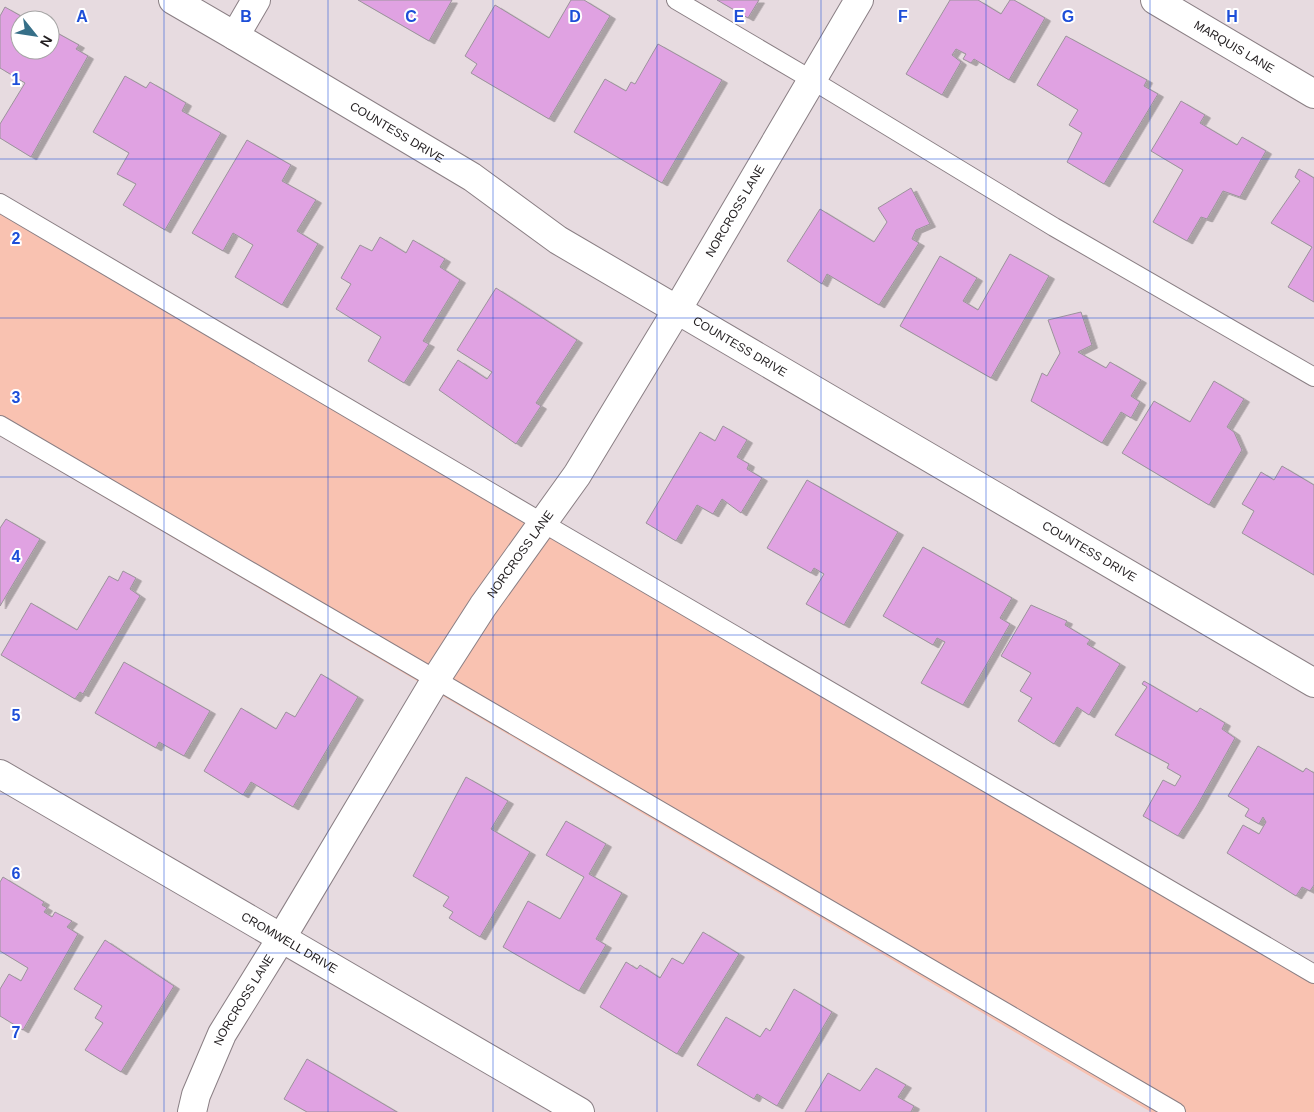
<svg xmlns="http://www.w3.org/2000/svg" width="1314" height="1112" viewBox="0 0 1314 1112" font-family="Arial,sans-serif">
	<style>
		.green { fill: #f9c2b1 }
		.building { fill: #e0a2e2; stroke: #9b939b; filter: url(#shadow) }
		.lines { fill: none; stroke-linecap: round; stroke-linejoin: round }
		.service-casing { stroke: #8a7f84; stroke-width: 20 }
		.minor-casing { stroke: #8a7f84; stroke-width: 30 }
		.tertiary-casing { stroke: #8a7f84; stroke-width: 30 }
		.service { stroke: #fff; stroke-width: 18 }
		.minor { stroke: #fff; stroke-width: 28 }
		.tertiary { stroke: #fff; stroke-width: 28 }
		.grid { fill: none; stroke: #1d4ed8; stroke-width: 1; stroke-opacity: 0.55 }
		.labels { text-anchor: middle; stroke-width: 4; stroke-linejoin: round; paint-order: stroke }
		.street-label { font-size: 12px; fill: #211d1f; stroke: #fff }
		.grid-label { font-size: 16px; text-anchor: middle; font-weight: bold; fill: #1d4ed8; stroke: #fff; stroke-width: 4; stroke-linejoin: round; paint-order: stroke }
	</style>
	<defs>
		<filter id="shadow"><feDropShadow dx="5.5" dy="3" stdDeviation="0" flood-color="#0004"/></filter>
	</defs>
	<rect width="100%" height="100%" fill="#e7dbe0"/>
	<path class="green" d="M 0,205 L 1314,976 L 1314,1112 L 1151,1112 L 0,436 Z"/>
	<g class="building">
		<path d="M 358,0 L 452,0 L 429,41 Z"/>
		<path d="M 571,0 L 584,0 L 610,16 L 549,119 L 471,73 L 477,64 L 465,56 L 495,5 L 549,38 Z"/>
		<path d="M 717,0 L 759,0 L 748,18 Z"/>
		<path d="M 950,0 L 978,0 L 1001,14 L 1010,0 L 1014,0 L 1045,18 L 1009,80 L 974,59 L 971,63 L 963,59 L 966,54 L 956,49 L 952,55 L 961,62 L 942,95 L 906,74 Z"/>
		<path d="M 5,7 L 28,20 L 20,20 L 20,50 L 50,50 L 50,29 L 79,45 L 76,49 L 88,56 L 31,157 L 0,138 L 0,124 L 25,83 L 0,68 L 0,16 Z"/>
		<path d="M 1066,36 L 1147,80 L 1144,86 L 1158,94 L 1104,184 L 1067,162 L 1082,133 L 1069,125 L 1078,110 L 1037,85 Z"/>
		<path d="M 658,44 L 722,80 L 662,183 L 574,132 L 605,79 L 626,91 L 631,82 L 635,84 Z"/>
		<path d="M 125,76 L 146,88 L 150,82 L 186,103 L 182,111 L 221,133 L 165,230 L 123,205 L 136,184 L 117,174 L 129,153 L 93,132 Z"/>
		<path d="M 1181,101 L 1205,115 L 1200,123 L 1237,145 L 1242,137 L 1266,151 L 1240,197 L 1223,191 L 1207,219 L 1201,217 L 1187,241 L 1153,222 L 1183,170 L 1151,151 Z"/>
		<path d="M 247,140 L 291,165 L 282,181 L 316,200 L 297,231 L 318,244 L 282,305 L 235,277 L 253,245 L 233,233 L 223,251 L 192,233 Z"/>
		<path d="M 1299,169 L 1314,178 L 1314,302 L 1288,287 L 1312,247 L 1271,223 L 1300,181 L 1295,177 Z"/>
		<path d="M 911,188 L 930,224 L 916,230 L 912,239 L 919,243 L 879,305 L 827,274 L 822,284 L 787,261 L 820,209 L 874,242 L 887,222 L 878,208 Z"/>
		<path d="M 380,237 L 406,253 L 413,240 L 445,259 L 440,267 L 460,280 L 423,341 L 429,344 L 404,383 L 368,361 L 381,337 L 336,309 L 351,284 L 341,278 L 360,245 L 372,251 Z"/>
		<path d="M 1010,254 L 1049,276 L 991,378 L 900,326 L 940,256 L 977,278 L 963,301 L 978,310 Z"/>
		<path d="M 496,288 L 577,340 L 536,403 L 541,406 L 516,444 L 439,390 L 458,360 L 487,379 L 492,372 L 457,350 Z"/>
		<path d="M 1081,312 L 1092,345 L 1078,352 L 1106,368 L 1110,362 L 1141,380 L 1131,396 L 1140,402 L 1131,418 L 1121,412 L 1102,443 L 1031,401 L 1042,373 L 1047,376 L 1060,353 L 1048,320 Z"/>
		<path d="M 1214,381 L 1244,399 L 1227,427 L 1234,432 L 1242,450 L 1209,505 L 1122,453 L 1154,401 L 1190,422 Z"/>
		<path d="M 723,426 L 747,440 L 737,457 L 749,464 L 747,469 L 762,478 L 741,513 L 722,499 L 713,514 L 697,505 L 676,541 L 646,523 L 700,432 L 715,441 Z"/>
		<path d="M 1282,466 L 1314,485 L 1314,575 L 1242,533 L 1254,511 L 1242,504 L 1261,472 L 1274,480 Z"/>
		<path d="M 807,480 L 898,532 L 844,625 L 806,604 L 824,574 L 814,568 L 811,573 L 767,548 Z"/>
		<path d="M 6,519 L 40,539 L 0,606 L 0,528 Z"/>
		<path d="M 923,547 L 1012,598 L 1000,618 L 1010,624 L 963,705 L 921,683 L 945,642 L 937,638 L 933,645 L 883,616 Z"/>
		<path d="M 123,571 L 136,578 L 130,589 L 140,596 L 83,694 L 80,692 L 75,699 L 1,655 L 31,603 L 77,630 L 109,576 L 118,581 Z"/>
		<path d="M 1031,605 L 1067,621 L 1065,625 L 1090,640 L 1087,644 L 1120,664 L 1089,715 L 1077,707 L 1054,744 L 1018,721 L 1032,698 L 1020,691 L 1031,673 L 1001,656 Z"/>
		<path d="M 124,662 L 210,711 L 184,756 L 159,742 L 156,748 L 95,713 Z"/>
		<path d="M 321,674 L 358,697 L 293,807 L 251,782 L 243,795 L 204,771 L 241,708 L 276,729 L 286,712 L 295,717 Z"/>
		<path d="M 1144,681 L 1197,712 L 1200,708 L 1225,723 L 1222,729 L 1235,738 L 1197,806 L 1178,836 L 1143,816 L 1163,780 L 1175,786 L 1181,776 L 1167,768 L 1169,764 L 1115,735 L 1147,687 L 1142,684 Z"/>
		<path d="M 1258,746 L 1303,772 L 1306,768 L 1314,773 L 1314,885 L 1310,891 L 1302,887 L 1296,896 L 1227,853 L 1243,825 L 1259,834 L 1266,822 L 1263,817 L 1259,824 L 1245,816 L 1249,809 L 1228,796 Z"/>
		<path d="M 466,777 L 508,801 L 491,829 L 530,852 L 480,937 L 449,918 L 453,912 L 443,906 L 449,897 L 413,876 Z"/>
		<path d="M 566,821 L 606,844 L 589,874 L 622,893 L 596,939 L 606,945 L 579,991 L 503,947 L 528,901 L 560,919 L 584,877 L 546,855 Z"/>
		<path d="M 3,877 L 44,902 L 42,905 L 47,908 L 44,912 L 52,917 L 55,912 L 72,921 L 67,927 L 78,934 L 23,1030 L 0,1016 L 0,989 L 9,974 L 21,981 L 28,968 L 0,951 L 0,882 Z"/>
		<path d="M 703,932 L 739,954 L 677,1054 L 600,1007 L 626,962 L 637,969 L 640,965 L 660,978 L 672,958 L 683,964 Z"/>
		<path d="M 105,940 L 174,986 L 121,1072 L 85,1050 L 103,1023 L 95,1018 L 102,1006 L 74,989 Z"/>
		<path d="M 794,989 L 832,1012 L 777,1106 L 757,1094 L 754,1099 L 697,1065 L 726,1017 L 760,1037 L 766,1028 L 770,1031 Z"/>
		<path d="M 307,1059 L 397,1112 L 307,1112 L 284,1099 Z"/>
		<path d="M 876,1068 L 906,1085 L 898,1097 L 914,1106 L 911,1112 L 805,1112 L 828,1073 L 860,1091 Z"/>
	</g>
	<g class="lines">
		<defs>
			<g id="service">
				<path d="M 676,0 L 812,80 L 1054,227 L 1314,377"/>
				<path d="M 0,203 L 543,523 L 1314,974"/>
				<path d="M 0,425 L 1176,1112"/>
			</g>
			<g id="minor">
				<path id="s1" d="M 173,0 L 235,36 L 472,177 L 558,240 L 1314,683"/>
				<path id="s2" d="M 1155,0 L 1314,94"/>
				<path d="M 235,36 L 256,0"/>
				<path id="s3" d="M 192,1112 L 196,1095 L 222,1034 L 282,937 L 436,679 L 483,606 L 577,475 L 677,310 L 859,0"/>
			</g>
			<g id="tertiary">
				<path id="s4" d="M 0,774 L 580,1112"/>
			</g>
		</defs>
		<use href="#service" class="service-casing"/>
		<use href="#minor" class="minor-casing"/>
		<use href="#tertiary" class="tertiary-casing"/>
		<use href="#service" class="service"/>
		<use href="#minor" class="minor"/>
		<use href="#tertiary" class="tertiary"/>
	</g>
	<path class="grid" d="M 164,0 L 164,1112M 328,0 L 328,1112M 493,0 L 493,1112M 657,0 L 657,1112M 821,0 L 821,1112M 986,0 L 986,1112M 1150,0 L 1150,1112M 0,159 L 1314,159M 0,318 L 1314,318M 0,477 L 1314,477M 0,635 L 1314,635M 0,794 L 1314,794M 0,953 L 1314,953"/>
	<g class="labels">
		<g class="street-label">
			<text dy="4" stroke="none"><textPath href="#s2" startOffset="92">MARQUIS LANE</textPath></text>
			<text dy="4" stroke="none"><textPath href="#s1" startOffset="260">COUNTESS DRIVE</textPath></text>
			<text dy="4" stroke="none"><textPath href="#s3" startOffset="1054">NORCROSS LANE</textPath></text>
			<text dy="4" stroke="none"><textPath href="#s1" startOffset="665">COUNTESS DRIVE</textPath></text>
			<text dy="4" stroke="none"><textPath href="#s1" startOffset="1070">COUNTESS DRIVE</textPath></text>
			<text dy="4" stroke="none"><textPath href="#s3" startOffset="649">NORCROSS LANE</textPath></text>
			<text dy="4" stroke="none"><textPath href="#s4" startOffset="335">CROMWELL DRIVE</textPath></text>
			<text dy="4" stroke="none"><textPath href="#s3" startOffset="124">NORCROSS LANE</textPath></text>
		</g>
	</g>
	<g class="grid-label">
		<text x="82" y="22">A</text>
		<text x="246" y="22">B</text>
		<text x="411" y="22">C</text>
		<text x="575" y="22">D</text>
		<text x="739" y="22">E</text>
		<text x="903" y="22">F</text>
		<text x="1068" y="22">G</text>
		<text x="1232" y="22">H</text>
		<text x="16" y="85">1</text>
		<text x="16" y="244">2</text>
		<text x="16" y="403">3</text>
		<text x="16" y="562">4</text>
		<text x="16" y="721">5</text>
		<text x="16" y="879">6</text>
		<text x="16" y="1038">7</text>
	</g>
	<g transform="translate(35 35) rotate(120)"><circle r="24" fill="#ffffff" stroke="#a6a5a5"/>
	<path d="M0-4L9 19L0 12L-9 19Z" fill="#366f88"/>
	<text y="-8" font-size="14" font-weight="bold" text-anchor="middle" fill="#211d1f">N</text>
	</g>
</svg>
